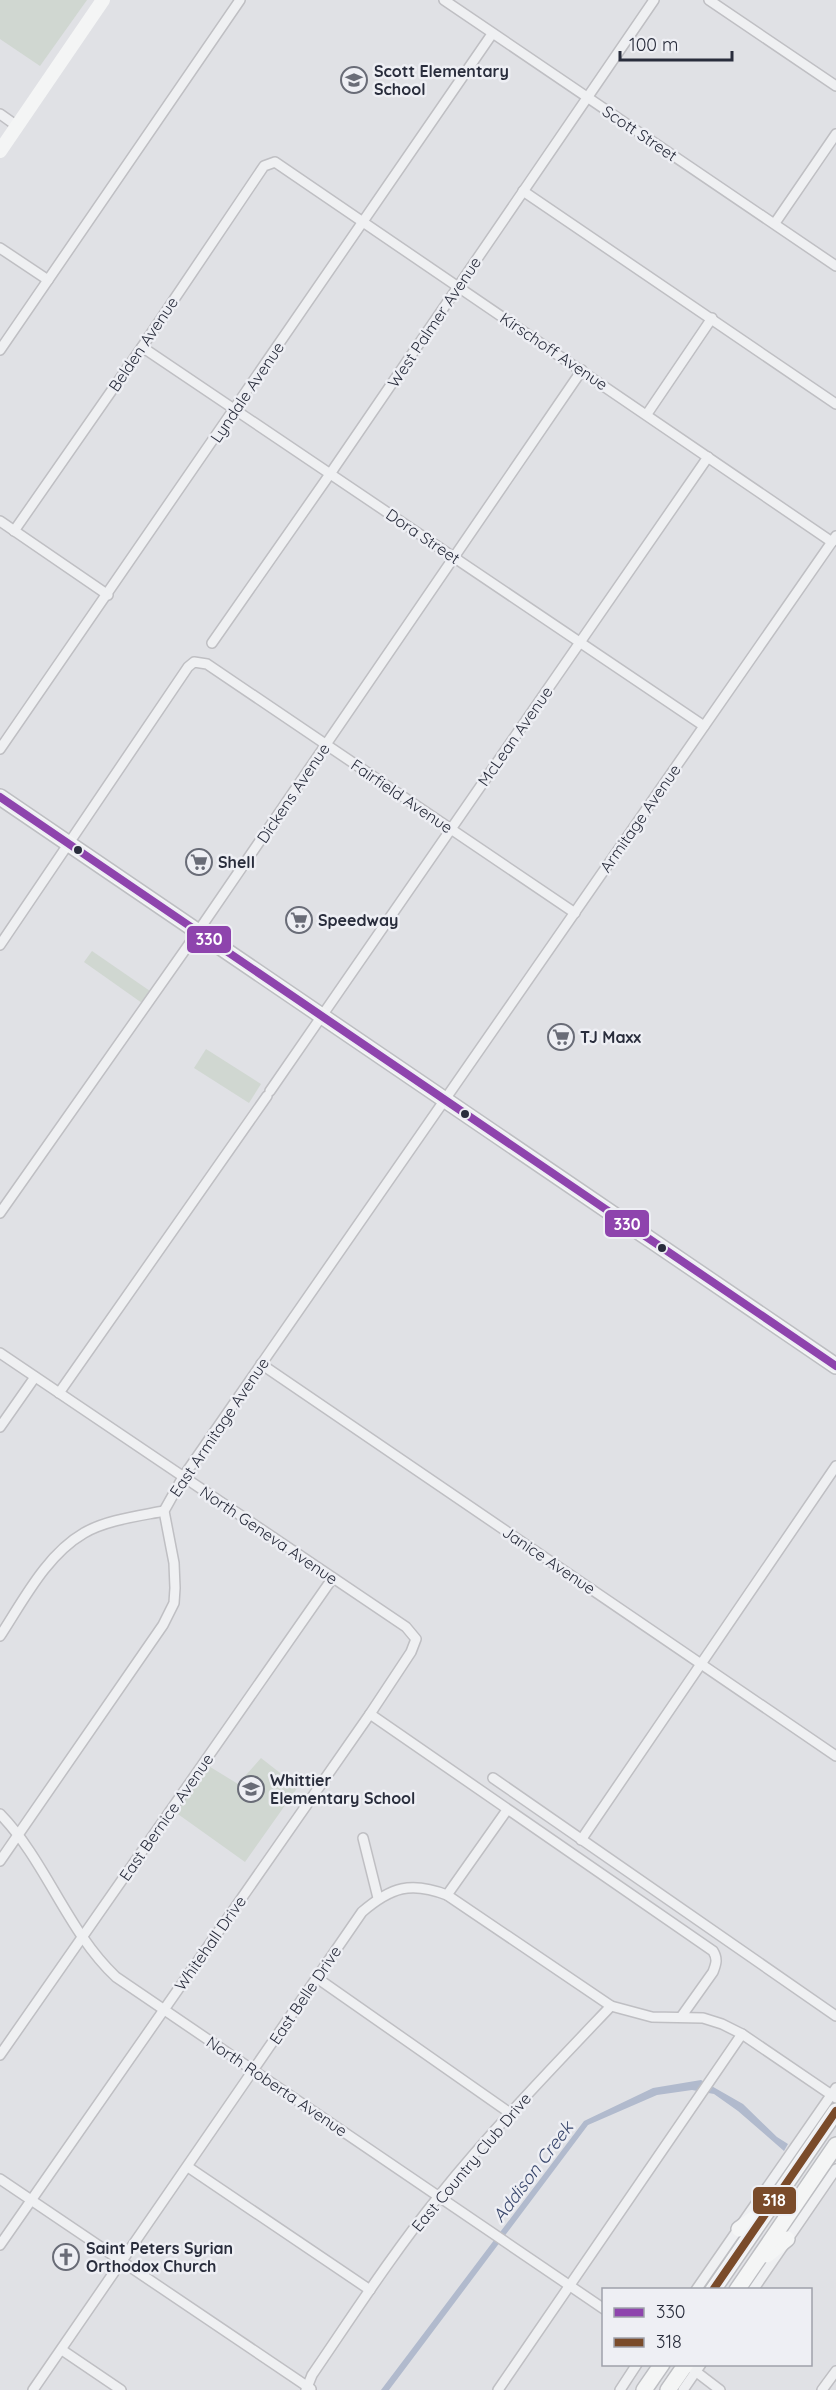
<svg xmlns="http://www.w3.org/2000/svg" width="836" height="2390" viewBox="0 0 836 2390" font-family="Quicksand,sans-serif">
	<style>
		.green { fill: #d0d7d1 }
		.water { fill: #b1bacd }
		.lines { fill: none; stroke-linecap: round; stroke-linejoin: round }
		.street-casing { stroke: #bfbfc3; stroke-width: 12 }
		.primary-casing { stroke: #bdbec2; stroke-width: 18 }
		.street { stroke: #eff0f2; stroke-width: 9 }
		.secondary { stroke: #f4f5f5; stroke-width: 14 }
		.primary { stroke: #f4f5f5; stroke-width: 15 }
		.bus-1-casing { stroke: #eeeff4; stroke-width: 12 }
		.bus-2-casing { stroke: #eeeff4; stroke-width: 12 }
		.bus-1 { stroke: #8e44ad; stroke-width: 8 }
		.bus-2 { stroke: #7a4b2a; stroke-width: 8 }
		.bus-dot { fill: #292d3c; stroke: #eeeff4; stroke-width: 2 }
		.labels { text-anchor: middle; stroke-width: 5; stroke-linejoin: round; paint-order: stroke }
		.poi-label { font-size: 16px; font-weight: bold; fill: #292d3c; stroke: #eeeff4; text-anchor: start }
		.street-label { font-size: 16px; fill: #292d3c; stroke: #eeeff4 }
		.water-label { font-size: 18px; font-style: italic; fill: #38466b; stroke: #eeeff4 }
		.line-badge { stroke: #eeeff4; stroke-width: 2 }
		.badge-label { font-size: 16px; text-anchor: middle; font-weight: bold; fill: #fff }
	</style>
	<rect width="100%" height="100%" fill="#e0e1e5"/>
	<g class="green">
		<path d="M 0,0 L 87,0 L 40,66 L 0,39 Z"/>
		<path d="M 92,951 L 150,991 L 142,1003 L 84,962 Z"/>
		<path d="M 206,1049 L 261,1084 L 249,1103 L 194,1068 Z"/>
		<path d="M 261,1758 L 298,1787 L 245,1862 L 175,1812 L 207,1765 L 238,1784 Z"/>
	</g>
	<path class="water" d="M 701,2080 L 743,2104 L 777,2137 L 788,2144 L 784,2151 L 738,2111 L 714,2094 L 692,2090 L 657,2095 L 588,2125 L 389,2390 L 381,2390 L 584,2121 L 653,2088 Z"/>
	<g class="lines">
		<defs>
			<g id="street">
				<path d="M 444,0 L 836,266"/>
				<path d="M 709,0 L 836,86"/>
				<path d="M 0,114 L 17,126"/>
				<path d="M 523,191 L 836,404"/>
				<path d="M 775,223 L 836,134"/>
				<path d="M 0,248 L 48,280"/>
				<path d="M 142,347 L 704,726"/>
				<path d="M 0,350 L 240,0"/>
				<path d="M 647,414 L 712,318"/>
				<path d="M 0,521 L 108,595"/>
				<path d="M 14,531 L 142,347 L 264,166 L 275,162 L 832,542"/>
				<path d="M 212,643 L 330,474 L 654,0"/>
				<path d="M 0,749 L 492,34"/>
				<path d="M 0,945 L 188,667 L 194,662 L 207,664 L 575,913"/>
				<path d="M 270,1091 L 708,457"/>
				<path d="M 0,1213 L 199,930 L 582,370"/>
				<path d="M 0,1353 L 406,1627 L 416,1639 L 411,1652 L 370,1714 L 0,2245"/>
				<path d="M 261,1364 L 836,1756"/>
				<path d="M 59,1393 L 267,1096"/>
				<path d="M 0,1427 L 35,1377"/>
				<path d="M 0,1636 C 23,1601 46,1555 84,1533 C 106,1520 139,1516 164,1511"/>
				<path d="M 370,1714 L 713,1951 C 718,1959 716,1964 713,1972 L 681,2017"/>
				<path d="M 493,1778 L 836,2016"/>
				<path d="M 0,1814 C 46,1861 67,1931 116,1977 L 604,2309"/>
				<path d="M 363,1838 L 378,1898"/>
				<path d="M 581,1840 L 836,1466"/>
				<path d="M 0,1861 L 163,1625 L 174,1603 L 175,1588 L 174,1563 L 164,1511 L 183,1477 L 836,536"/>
				<path d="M 447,1895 L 611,2006 L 652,2017 L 703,2018 L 722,2024 L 742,2034 L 836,2098"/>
				<path d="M 317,1978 L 510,2113"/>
				<path d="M 0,2055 L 332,1579"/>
				<path d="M 188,2167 L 370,2290"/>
				<path d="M 0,2179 L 311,2389"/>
				<path d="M 696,2290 L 836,2088"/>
				<path d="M 753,2290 L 836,2169"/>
				<path d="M 62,2350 L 121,2390"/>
				<path d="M 686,2364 L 720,2390"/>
				<path d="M 33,2390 L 362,1912 C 391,1887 411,1881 447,1895 L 507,1810"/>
				<path d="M 306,2390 L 312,2375 C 353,2315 393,2253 439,2196 C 493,2129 552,2068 611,2006"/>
				<path d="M 498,2390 L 742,2034"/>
				<path d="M 620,2390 L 637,2364"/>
				<path d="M 683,2390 L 701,2364"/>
				<path d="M 822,2390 L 836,2371"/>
			</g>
			<g id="primary">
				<path d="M 0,797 L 836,1366"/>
				<path d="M 739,2229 L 760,2214"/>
				<path d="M 767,2255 L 787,2239"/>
				<path d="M 713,2290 L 836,2111"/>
				<path d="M 737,2290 L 836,2145"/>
				<path d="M 644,2390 L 662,2364"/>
				<path d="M 668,2390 L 686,2364"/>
			</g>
		</defs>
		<use href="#street" class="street-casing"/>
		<use href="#primary" class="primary-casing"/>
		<use href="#street" class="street"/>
		<path class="secondary" d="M 0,151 L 103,0"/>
		<use href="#primary" class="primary"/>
		<defs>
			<path id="bus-1" d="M 0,797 L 836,1366"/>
			<path id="bus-2" d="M 713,2290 L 836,2111"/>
		</defs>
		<use href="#bus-1" class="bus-1-casing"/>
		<use href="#bus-2" class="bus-2-casing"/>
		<use href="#bus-1" class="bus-1"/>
		<use href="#bus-2" class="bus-2"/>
	</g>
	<defs>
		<symbol id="school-ring" viewBox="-11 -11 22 22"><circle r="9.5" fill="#eeeff4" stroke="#696c77" stroke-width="1.5"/><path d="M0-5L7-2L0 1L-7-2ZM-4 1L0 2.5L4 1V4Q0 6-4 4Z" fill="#696c77"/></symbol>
		<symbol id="supermarket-ring" viewBox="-11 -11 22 22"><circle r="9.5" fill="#eeeff4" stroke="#696c77" stroke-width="1.5"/><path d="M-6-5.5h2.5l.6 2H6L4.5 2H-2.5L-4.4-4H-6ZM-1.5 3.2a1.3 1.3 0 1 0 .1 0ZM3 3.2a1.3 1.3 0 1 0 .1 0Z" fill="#696c77"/></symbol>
		<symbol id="church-ring" viewBox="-11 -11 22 22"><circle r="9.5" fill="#eeeff4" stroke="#696c77" stroke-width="1.5"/><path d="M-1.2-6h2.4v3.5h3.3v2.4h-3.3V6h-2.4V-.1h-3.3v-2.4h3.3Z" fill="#696c77"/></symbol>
	</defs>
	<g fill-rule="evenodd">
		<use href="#school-ring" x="339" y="65" width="30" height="30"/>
		<use href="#supermarket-ring" x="184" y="847" width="30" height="30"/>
		<use href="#supermarket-ring" x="284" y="905" width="30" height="30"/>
		<use href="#supermarket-ring" x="546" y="1022" width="30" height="30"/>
		<use href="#school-ring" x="236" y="1774" width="30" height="30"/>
		<use href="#church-ring" x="51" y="2242" width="30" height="30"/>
	</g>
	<g class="bus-dot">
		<circle cx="78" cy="850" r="5"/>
		<circle cx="465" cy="1114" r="5"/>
		<circle cx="662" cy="1248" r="5"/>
	</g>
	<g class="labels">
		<g class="poi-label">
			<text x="374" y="77">Scott Elementary<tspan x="374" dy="18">School</tspan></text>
			<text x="218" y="868">Shell</text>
			<text x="318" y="926">Speedway</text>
			<text x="580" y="1043">TJ Maxx</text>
			<text x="270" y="1786">Whittier<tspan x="270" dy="18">Elementary School</tspan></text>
			<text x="86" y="2254">Saint Peters Syrian<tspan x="86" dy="18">Orthodox Church</tspan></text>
		</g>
		<g class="street-label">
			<text transform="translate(640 133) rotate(34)" y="6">Scott Street</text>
			<text transform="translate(434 322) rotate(-56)" y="6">West Palmer Avenue</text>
			<text transform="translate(143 344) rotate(-56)" y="6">Belden Avenue</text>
			<text transform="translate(554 351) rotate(34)" y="6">Kirschoff Avenue</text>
			<text transform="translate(247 392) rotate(-56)" y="6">Lyndale Avenue</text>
			<text transform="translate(423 536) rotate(34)" y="6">Dora Street</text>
			<text transform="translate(515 736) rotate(-55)" y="6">McLean Avenue</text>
			<text transform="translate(293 793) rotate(-56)" y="6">Dickens Avenue</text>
			<text transform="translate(402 796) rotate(34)" y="6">Fairfield Avenue</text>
			<text transform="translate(640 818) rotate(-55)" y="6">Armitage Avenue</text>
			<text transform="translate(219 1427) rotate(-56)" y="6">East Armitage Avenue</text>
			<text transform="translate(269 1535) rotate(34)" y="6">North Geneva Avenue</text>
			<text transform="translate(549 1560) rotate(34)" y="6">Janice Avenue</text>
			<text transform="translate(166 1817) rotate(-55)" y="6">East Bernice Avenue</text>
			<text transform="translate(210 1943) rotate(-55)" y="6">Whitehall Drive</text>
			<text transform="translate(305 1995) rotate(-56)" y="6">East Belle Drive</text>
			<text transform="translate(277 2086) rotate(34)" y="6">North Roberta Avenue</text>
			<text transform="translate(471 2162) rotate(-50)" y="6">East Country Club Drive</text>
		</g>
		<g class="water-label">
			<text transform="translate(533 2172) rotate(-53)" y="6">Addison Creek</text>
		</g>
	</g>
	<g class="line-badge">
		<rect x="186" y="925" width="46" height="29" rx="6" fill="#8e44ad"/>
		<rect x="604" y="1209" width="46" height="29" rx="6" fill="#8e44ad"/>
		<rect x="752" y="2186" width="45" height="29" rx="6" fill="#7a4b2a"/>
	</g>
	<g class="badge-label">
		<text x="209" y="945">330</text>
		<text x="627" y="1230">330</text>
		<text x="774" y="2206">318</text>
	</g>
	<rect x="602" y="2288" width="210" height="78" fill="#eeeff4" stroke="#9fa1aa" stroke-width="1.5"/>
	<rect x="614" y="2308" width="30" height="9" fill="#8e44ad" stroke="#9fa1aa" stroke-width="1.5"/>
	<text x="656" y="2318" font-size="18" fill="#292d3c">330</text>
	<rect x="614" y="2338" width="30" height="9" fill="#7a4b2a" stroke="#9fa1aa" stroke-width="1.5"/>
	<text x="656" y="2348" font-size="18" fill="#292d3c">318</text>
	<path d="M620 51v9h112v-9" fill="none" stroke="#292d3c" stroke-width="3"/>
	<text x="629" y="51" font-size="18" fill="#292d3c" stroke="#eeeff4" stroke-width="4.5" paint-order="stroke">100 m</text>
</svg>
